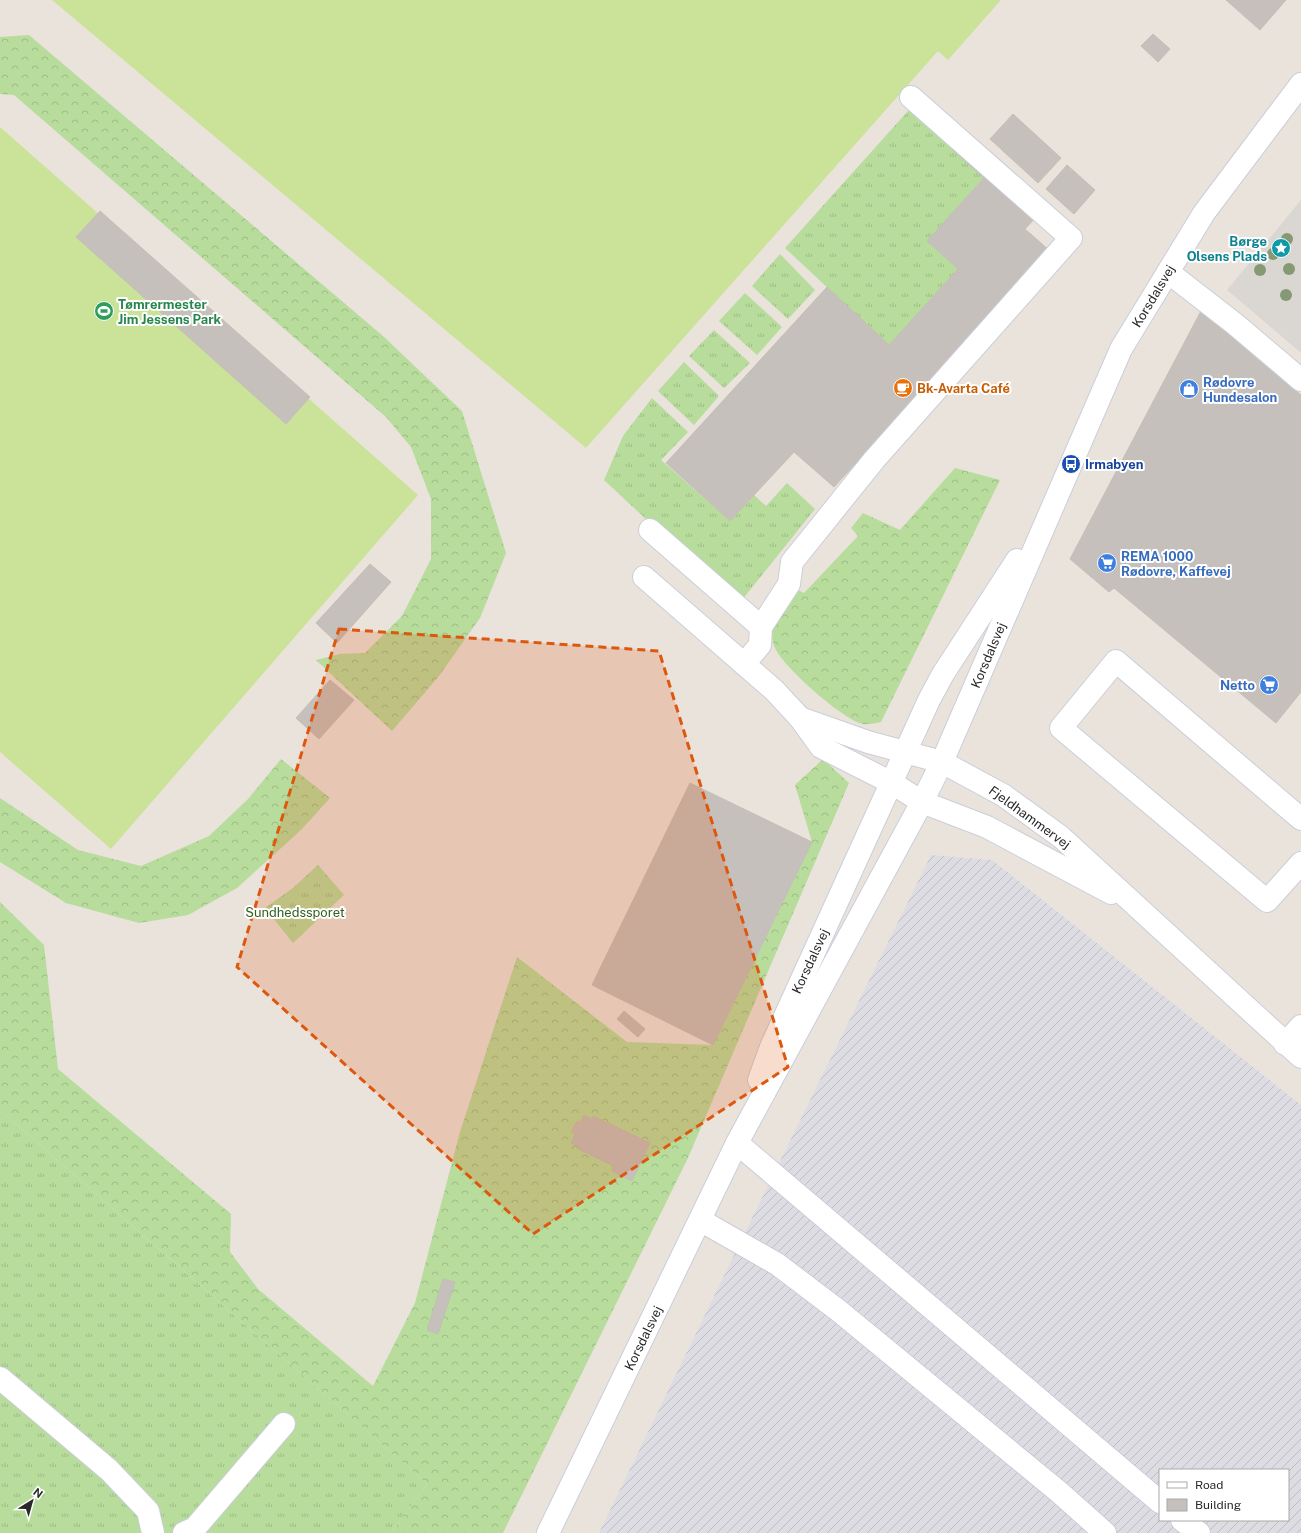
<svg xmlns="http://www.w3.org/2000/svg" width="1301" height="1533" viewBox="0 0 1301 1533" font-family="'Public Sans',sans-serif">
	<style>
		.industrial { fill: url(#industrial-furrows); fill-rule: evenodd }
		.grass { fill: url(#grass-tufts) }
		.forest { fill: url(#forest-crowns) }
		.pitch { fill: #cae399 }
		.plaza { fill: #dad6d2 }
		.building { fill: #c5c0bb; stroke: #c5beb6 }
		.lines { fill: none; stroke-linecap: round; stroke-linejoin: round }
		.minor-casing { stroke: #caced9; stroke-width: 24 }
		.minor { stroke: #fff; stroke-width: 22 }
		.tree { fill: #859a74 }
		.marked { fill: #de570d; fill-opacity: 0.2; stroke: #de570d; stroke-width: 3; stroke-dasharray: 8 5; stroke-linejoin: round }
		.labels { text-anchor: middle; stroke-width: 4; stroke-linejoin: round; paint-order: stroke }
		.culture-label { font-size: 13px; font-weight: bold; fill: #0d838f; stroke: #fff; text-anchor: end }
		.street-label { font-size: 13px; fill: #292929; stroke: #fff }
		.leisure-label { font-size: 13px; font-weight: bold; fill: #27864d; stroke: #fff; text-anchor: start }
		.shop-label { font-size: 13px; font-weight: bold; fill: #366cbe; stroke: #fff; text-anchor: start }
		.food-label { font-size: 13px; font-weight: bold; fill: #c56008; stroke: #fff; text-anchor: start }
		.transit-label { font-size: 13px; font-weight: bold; fill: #164399; stroke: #fff; text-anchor: start }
		.park-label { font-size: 13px; fill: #325f1f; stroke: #fff }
	</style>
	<defs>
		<pattern id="industrial-furrows" width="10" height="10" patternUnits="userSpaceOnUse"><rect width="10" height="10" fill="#dddce3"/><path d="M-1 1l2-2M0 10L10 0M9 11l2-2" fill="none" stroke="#bebdc3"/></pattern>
		<pattern id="grass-tufts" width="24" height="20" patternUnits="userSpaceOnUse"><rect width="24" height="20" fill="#b7dc9c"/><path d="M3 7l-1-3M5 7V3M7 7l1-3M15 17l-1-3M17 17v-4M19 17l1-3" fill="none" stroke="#9dbd86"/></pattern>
		<pattern id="forest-crowns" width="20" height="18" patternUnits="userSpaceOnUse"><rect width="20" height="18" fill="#b7dc9c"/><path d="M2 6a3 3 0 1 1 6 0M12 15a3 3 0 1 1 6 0" fill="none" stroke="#9dbd86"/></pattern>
	</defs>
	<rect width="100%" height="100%" fill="#eae3dc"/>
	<path class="industrial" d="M 931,855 L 992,860 L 1301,1105 L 1301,1533 L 599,1533 L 752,1218 ZM 1160,1470 L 1288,1470 L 1288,1520 L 1160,1520 Z"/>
	<g class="grass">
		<path d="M 908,111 L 923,117 L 959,144 L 953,150 L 984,178 L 927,241 L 958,269 L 889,345 L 785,248 Z"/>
		<path d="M 780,254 L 815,290 L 788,319 L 752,286 Z"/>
		<path d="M 745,293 L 782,327 L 757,355 L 719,321 Z"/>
		<path d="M 714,330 L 750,363 L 724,388 L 689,356 Z"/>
		<path d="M 684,362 L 719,396 L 694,425 L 658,391 Z"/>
		<path d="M 652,398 L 688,432 L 661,460 L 730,521 L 754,495 L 766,506 L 787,483 L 815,509 L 738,605 L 604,480 L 623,436 Z"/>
		<path d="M 318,865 L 344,895 L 293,943 L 265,908 L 293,888 Z"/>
		<path d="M 0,1110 L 427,1484 L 391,1533 L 0,1533 Z"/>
	</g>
	<g class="forest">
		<path d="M 29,35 L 383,336 L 462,411 L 506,553 L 480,618 L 439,676 L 392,731 L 316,660 L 340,654 L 365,653 L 402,616 L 431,559 L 431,499 L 411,447 L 386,417 L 14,95 L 0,94 L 0,37 Z"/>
		<path d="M 955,468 L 1000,480 L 881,722 C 875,723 869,725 863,724 C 843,720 785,668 776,650 C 772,643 772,634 771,626 L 798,590 L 804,593 L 858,536 L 851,528 L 863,513 L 900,530 Z"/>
		<path d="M 281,759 L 330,798 L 301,830 L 237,888 L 188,915 L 139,923 L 66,903 L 0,862 L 0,798 L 78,850 L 141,866 L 209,836 L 248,799 Z"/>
		<path d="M 823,759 L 849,783 L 687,1160 L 503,1533 L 391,1533 L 427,1484 L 0,1110 L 0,902 L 44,945 L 58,1069 L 231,1214 L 230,1252 L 258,1289 L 373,1386 L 415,1303 L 460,1132 L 517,957 L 627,1042 L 713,1045 L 812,842 L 795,785 Z"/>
	</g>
	<g class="pitch">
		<path d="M 52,0 L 1001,0 L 948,60 L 938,51 L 586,448 Z"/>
		<path d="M 0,127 L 418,495 L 111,849 L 0,752 Z"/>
	</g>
	<path class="plaza" d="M 1301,200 L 1301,353 L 1227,290 Z"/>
	<g class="building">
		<path d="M 1226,0 L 1286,0 L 1260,30 Z"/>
		<path d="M 1153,34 L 1170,49 L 1158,62 L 1141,46 Z"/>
		<path d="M 1013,114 L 1061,158 L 1038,183 L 990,139 Z"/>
		<path d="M 959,144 L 1037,216 L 1025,229 L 1050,251 L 834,487 L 794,452 L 730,521 L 666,463 L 827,287 L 889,345 L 958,269 L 927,241 L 984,178 L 953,150 Z"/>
		<path d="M 1067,165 L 1095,190 L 1074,214 L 1046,189 Z"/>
		<path d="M 100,211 L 310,397 L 286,424 L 76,237 Z"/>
		<path d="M 1201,311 L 1301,395 L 1301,692 L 1276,723 L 1114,588 L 1109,592 L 1070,559 Z"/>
		<path d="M 370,564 L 391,582 L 337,643 L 316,623 Z"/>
		<path d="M 330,680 L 354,700 L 319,739 L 296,718 Z"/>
		<path d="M 690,783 L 812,842 L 713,1045 L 592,985 Z"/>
		<path d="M 624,1011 L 645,1029 L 638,1037 L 617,1019 Z"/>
		<path d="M 584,1115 L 592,1119 L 593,1116 L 650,1143 L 632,1181 L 612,1171 L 614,1166 L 578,1149 L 579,1147 L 571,1143 L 575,1134 L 571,1132 L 577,1121 L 580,1123 Z"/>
		<path d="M 443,1279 L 455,1282 L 438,1334 L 427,1330 Z"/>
	</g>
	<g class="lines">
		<defs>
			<g id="minor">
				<path d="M 1168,272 L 1235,324 L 1301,380"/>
				<path d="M 650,530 L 761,627"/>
				<path d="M 644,577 L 774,690 L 800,718 L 821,747 L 892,783 L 922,802 L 987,827 L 1111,893"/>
				<path d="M 744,664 L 760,645 L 761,627 L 789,584 L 792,562 L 874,460 L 1071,238 L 911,97"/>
				<path d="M 800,718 L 868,742 L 942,762 L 1003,795 L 1061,837 L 1301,1057"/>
				<path d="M 1301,819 L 1116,661 L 1061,728 L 1267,901 L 1301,863"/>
				<path d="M 1285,1044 L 1301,1026"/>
				<path d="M 759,1080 L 771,1047 L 929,700 L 943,674 L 1017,560"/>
				<path d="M 737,1143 L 1160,1502"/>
				<path d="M 700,1220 L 777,1264 L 839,1311 L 1059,1492 L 1105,1533"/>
				<path d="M 0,1378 L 109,1470 L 148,1511 L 153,1533"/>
				<path d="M 1182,1520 L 1199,1533"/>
				<path d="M 184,1533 L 195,1528 L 284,1424"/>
				<path d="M 548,1533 L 737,1143 L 922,802 L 942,762 L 1121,349 L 1204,213 L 1301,84"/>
			</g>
		</defs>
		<use href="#minor" class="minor-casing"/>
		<use href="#minor" class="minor"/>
	</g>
	<g class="tree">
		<circle cx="1287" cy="239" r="6"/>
		<circle cx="1273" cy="254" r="6"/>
		<circle cx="1289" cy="269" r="6"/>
		<circle cx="1260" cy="270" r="6"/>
		<circle cx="1286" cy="295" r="6"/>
	</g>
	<path class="marked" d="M 339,629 L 659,651 L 788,1067 L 533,1234 L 237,967 Z"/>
	<defs>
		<symbol id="sight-disc" viewBox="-11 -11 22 22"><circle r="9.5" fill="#0f9aa8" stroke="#fff"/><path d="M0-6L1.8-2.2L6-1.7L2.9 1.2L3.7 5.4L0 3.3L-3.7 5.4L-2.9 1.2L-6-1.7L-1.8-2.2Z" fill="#fff"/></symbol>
		<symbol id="stadium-disc" viewBox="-11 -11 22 22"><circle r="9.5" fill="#2e9e5b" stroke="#fff"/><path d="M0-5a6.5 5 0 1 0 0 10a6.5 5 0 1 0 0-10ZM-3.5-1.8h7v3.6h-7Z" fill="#fff"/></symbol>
		<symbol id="cafe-disc" viewBox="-11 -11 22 22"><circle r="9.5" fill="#e8710a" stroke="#fff"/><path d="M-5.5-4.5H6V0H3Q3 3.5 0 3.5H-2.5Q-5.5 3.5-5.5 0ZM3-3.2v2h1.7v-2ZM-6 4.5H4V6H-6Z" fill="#fff"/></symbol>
		<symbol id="shop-disc" viewBox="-11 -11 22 22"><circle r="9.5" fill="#3f7fe0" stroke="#fff"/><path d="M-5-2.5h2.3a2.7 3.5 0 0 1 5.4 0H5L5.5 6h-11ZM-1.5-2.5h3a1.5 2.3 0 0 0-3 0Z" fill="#fff"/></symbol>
		<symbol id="bus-disc" viewBox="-11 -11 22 22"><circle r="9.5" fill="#1a4fb4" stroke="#fff"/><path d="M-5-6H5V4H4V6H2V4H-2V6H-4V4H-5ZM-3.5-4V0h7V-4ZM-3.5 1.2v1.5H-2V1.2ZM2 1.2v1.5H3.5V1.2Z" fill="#fff"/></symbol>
		<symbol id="supermarket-disc" viewBox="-11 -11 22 22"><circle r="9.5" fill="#3f7fe0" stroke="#fff"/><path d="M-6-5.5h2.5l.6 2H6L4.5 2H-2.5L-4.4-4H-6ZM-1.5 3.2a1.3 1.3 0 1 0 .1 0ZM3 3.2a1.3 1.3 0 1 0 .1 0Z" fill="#fff"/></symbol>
	</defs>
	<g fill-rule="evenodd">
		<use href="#sight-disc" x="1270" y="237" width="22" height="22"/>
		<use href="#stadium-disc" x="93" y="300" width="22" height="22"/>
		<use href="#cafe-disc" x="892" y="377" width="22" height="22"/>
		<use href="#shop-disc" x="1178" y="378" width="22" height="22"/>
		<use href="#bus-disc" x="1060" y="453" width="22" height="22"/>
		<use href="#supermarket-disc" x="1096" y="552" width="22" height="22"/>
		<use href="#supermarket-disc" x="1258" y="674" width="22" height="22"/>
	</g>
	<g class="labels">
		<g class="culture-label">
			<text x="1267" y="246">Børge<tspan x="1267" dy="15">Olsens Plads</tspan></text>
		</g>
		<g class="street-label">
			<text transform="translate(1153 296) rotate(-59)" y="5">Korsdalsvej</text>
			<text transform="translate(988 655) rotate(-67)" y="5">Korsdalsvej</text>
			<text transform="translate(1030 817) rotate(36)" y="5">Fjeldhammervej</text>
			<text transform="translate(810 961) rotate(-65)" y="5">Korsdalsvej</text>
			<text transform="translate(643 1338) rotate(-64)" y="5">Korsdalsvej</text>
		</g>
		<g class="leisure-label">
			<text x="118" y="309">Tømrermester<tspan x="118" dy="15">Jim Jessens Park</tspan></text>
		</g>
		<g class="shop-label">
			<text x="1203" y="387">Rødovre<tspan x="1203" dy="15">Hundesalon</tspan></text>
			<text x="1121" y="561">REMA 1000<tspan x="1121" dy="15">Rødovre, Kaffevej</tspan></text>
			<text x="1255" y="690" text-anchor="end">Netto</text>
		</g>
		<g class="food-label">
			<text x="917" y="393">Bk-Avarta Café</text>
		</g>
		<g class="transit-label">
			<text x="1085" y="469">Irmabyen</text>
		</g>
		<g class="park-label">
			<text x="295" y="917">Sundhedssporet</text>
		</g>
	</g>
	<rect x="1159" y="1469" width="130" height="52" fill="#ffffff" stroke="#a9a9a9"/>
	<rect x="1167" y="1482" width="20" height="6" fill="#ffffff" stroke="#a9a9a9"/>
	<text x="1195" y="1489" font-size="12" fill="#292929">Road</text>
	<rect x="1167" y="1499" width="20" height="12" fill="#c5c0bb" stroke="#a9a9a9"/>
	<text x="1195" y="1509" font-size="12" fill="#292929">Building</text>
	<g transform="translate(32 1501) rotate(37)" stroke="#ffffff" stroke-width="3" paint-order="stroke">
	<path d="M0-3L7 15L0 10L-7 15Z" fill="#292929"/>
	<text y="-6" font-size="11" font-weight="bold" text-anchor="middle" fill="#292929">N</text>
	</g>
</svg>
